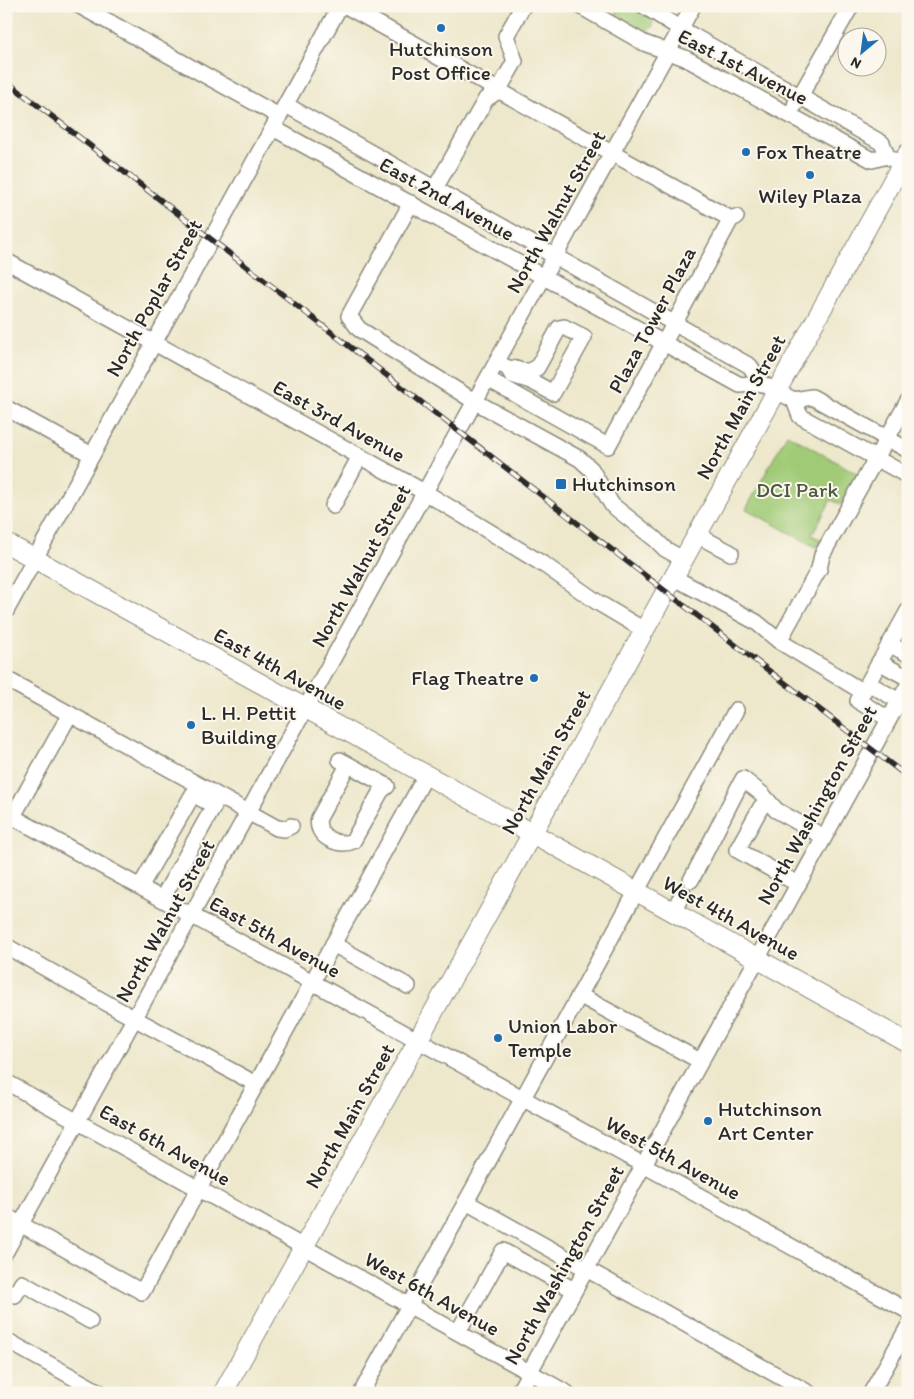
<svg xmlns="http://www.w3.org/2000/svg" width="914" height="1399" viewBox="0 0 914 1399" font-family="Itim,sans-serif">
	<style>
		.green { fill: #a0ca76; stroke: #667a50 }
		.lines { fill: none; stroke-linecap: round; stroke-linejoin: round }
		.minor-casing { stroke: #8c897b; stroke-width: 18 }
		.major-casing { stroke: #8c897b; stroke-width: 21 }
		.minor { stroke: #fff; stroke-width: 15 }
		.major { stroke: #fff; stroke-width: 19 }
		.rail-casing { stroke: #2b2b2b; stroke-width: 5.5 }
		.rail { stroke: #fbf7ec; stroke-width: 4; stroke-dasharray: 11; stroke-linecap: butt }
		.poi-dot { fill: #1f6fb2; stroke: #fbf7ec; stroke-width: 2 }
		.labels { text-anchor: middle; stroke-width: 4; stroke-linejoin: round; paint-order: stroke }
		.poi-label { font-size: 21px; fill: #2b2b2b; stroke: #fbf7ec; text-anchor: start }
		.street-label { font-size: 21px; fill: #2b2b2b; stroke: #fbf7ec }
		.park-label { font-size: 21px; fill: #4e5b42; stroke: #fbf7ec }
	</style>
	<rect width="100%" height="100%" fill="#fbf7ec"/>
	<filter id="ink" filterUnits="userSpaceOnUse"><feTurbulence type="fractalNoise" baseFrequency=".02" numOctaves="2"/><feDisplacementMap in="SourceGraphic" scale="10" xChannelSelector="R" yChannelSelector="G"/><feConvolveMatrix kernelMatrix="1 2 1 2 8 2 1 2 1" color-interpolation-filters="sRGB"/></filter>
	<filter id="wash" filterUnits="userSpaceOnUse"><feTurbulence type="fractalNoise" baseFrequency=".0096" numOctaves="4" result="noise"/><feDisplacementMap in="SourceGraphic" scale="20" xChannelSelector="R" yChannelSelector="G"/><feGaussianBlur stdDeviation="1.12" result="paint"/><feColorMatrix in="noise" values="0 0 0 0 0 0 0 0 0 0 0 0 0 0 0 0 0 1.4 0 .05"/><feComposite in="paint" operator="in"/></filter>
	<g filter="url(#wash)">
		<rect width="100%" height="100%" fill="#ede7cb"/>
		<g class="green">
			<path d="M 617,6 C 623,6 632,5 638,7 C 650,13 662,28 642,33 L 620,21 L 616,15 Z"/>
			<path d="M 787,434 L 858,474 L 842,503 L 840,504 L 831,500 L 812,535 L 821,540 L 817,548 L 746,509 Z"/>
		</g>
	</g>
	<g filter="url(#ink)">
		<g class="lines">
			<defs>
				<g id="minor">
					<path d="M 80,6 L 279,116"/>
					<path d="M 346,6 L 731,219"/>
					<path d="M 580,6 L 644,43 L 685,58 L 872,160 L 887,156"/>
					<path d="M 644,6 L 681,29 L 882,143 L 887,156 L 896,161"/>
					<path d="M 286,105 L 750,366 L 761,383 L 776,391 L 794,400 L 812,397 L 908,450"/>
					<path d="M 795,105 L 851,6"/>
					<path d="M 273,128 L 740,385 L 761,383"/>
					<path d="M 434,190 L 486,99 L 498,91 L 515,61 L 506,36 L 523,6"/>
					<path d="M 411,203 L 349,316 L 359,329 L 474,401 L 580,459 L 591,469 L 612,505 L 655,539 L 665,549 L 683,559"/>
					<path d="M 6,261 L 426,493 L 546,566 L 597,602 L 644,630"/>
					<path d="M 497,363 L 508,368 L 516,369 L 522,371 L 530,371 L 537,368 L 559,328 L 564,327 L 584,337 L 553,393 L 531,381 L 512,375 L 508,368"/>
					<path d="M 488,379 L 608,446 L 731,219 L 736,217"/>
					<path d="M 794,400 L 800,416 L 908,476"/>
					<path d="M 6,408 L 92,455"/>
					<path d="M 333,506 L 360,456"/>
					<path d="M 697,535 L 731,553"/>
					<path d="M 673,577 L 756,622 L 779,641 L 863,692"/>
					<path d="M 6,611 L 340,6"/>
					<path d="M 779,641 L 819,569 L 822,555 L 908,401"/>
					<path d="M 889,644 L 908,654"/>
					<path d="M 879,662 L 908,678"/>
					<path d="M 6,679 L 277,828 L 284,829 L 291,826"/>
					<path d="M 868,683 L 899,701"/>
					<path d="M 889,719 L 858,701 L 908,611"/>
					<path d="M 340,760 L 387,786 L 381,791 L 353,841 C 339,848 314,836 319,818 L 348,765"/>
					<path d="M 768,801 L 761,807 L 737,850 L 798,884"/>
					<path d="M 6,813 L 908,1311"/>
					<path d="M 13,816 L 70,714"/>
					<path d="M 691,880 C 709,847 725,812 743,779 L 762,794 L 776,810 L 824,837"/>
					<path d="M 140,887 L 193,794 L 214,806 L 162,899"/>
					<path d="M 673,912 L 683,893"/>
					<path d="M 333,944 L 408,986"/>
					<path d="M 6,946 L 117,1009 L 256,1084"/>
					<path d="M 579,995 L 700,1061"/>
					<path d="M 6,1082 L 567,1393"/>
					<path d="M 466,1202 L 809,1393"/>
					<path d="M 6,1216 L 142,1292 L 426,775"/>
					<path d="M 6,1251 L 693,6"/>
					<path d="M 6,1290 L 15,1295 L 22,1283 L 90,1321"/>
					<path d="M 458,1332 L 503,1251 L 574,1290"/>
					<path d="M 6,1340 L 101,1393"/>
					<path d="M 361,1393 L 736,710"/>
					<path d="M 518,1393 L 908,685"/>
					<path d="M 871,1393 L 908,1327"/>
				</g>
				<g id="major">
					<path d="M 6,543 L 557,847 L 908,1043"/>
					<path d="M 223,1393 L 908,153"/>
				</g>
			</defs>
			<use href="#minor" class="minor-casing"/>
			<use href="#major" class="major-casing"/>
			<use href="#minor" class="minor"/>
			<use href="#major" class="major"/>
			<defs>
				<path id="rail" d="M 6,81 C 307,312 605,547 908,777"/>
			</defs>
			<use href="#rail" class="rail-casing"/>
			<use href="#rail" class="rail"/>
		</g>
	</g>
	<g class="poi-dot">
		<circle cx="441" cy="28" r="5"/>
		<circle cx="746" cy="152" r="5"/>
		<circle cx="810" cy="175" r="5"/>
		<rect x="555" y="478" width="12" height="12" rx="2.5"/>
		<circle cx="534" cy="678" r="5"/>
		<circle cx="191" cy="725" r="5"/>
		<circle cx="498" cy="1038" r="5"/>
		<circle cx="708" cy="1121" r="5"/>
	</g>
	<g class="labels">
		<g class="poi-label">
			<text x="441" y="56" text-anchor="middle">Hutchinson<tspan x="441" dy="24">Post Office</tspan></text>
			<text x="756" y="159">Fox Theatre</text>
			<text x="810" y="203" text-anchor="middle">Wiley Plaza</text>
			<text x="572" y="491">Hutchinson</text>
			<text x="524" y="685" text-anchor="end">Flag Theatre</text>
			<text x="201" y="720">L. H. Pettit<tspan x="201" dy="24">Building</tspan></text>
			<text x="508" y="1033">Union Labor<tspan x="508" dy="24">Temple</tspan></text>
			<text x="718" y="1116">Hutchinson<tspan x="718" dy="24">Art Center</tspan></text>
		</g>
		<g class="street-label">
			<text transform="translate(743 67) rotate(27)" y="7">East 1st Avenue</text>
			<text transform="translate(447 199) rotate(29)" y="7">East 2nd Avenue</text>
			<text transform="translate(556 212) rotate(-61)" y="7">North Walnut Street</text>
			<text transform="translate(154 298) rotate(-61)" y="7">North Poplar Street</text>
			<text transform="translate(652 320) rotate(-62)" y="7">Plaza Tower Plaza</text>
			<text transform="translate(741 407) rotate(-61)" y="7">North Main Street</text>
			<text transform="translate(339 421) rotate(29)" y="7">East 3rd Avenue</text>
			<text transform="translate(361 566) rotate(-61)" y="7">North Walnut Street</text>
			<text transform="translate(280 669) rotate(29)" y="7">East 4th Avenue</text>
			<text transform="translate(546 762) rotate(-61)" y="7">North Main Street</text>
			<text transform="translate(817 805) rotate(-61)" y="7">North Washington Street</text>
			<text transform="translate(731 918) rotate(29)" y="7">West 4th Avenue</text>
			<text transform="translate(165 921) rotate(-61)" y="7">North Walnut Street</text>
			<text transform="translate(275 937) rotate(29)" y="7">East 5th Avenue</text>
			<text transform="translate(350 1116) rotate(-61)" y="7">North Main Street</text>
			<text transform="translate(165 1145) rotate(29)" y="7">East 6th Avenue</text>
			<text transform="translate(673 1158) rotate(29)" y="7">West 5th Avenue</text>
			<text transform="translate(564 1265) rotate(-61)" y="7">North Washington Street</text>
			<text transform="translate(432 1294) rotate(29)" y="7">West 6th Avenue</text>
		</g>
		<g class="park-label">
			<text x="797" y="497">DCI Park</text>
		</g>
	</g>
	<rect width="914" height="1399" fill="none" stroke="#fbf7ec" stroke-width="25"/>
	<g transform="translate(862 52) rotate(209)"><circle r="24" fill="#fbf7ec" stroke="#a8a59f"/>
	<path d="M0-4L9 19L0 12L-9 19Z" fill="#1f6fb2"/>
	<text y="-8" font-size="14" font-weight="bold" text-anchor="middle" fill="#2b2b2b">N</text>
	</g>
</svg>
